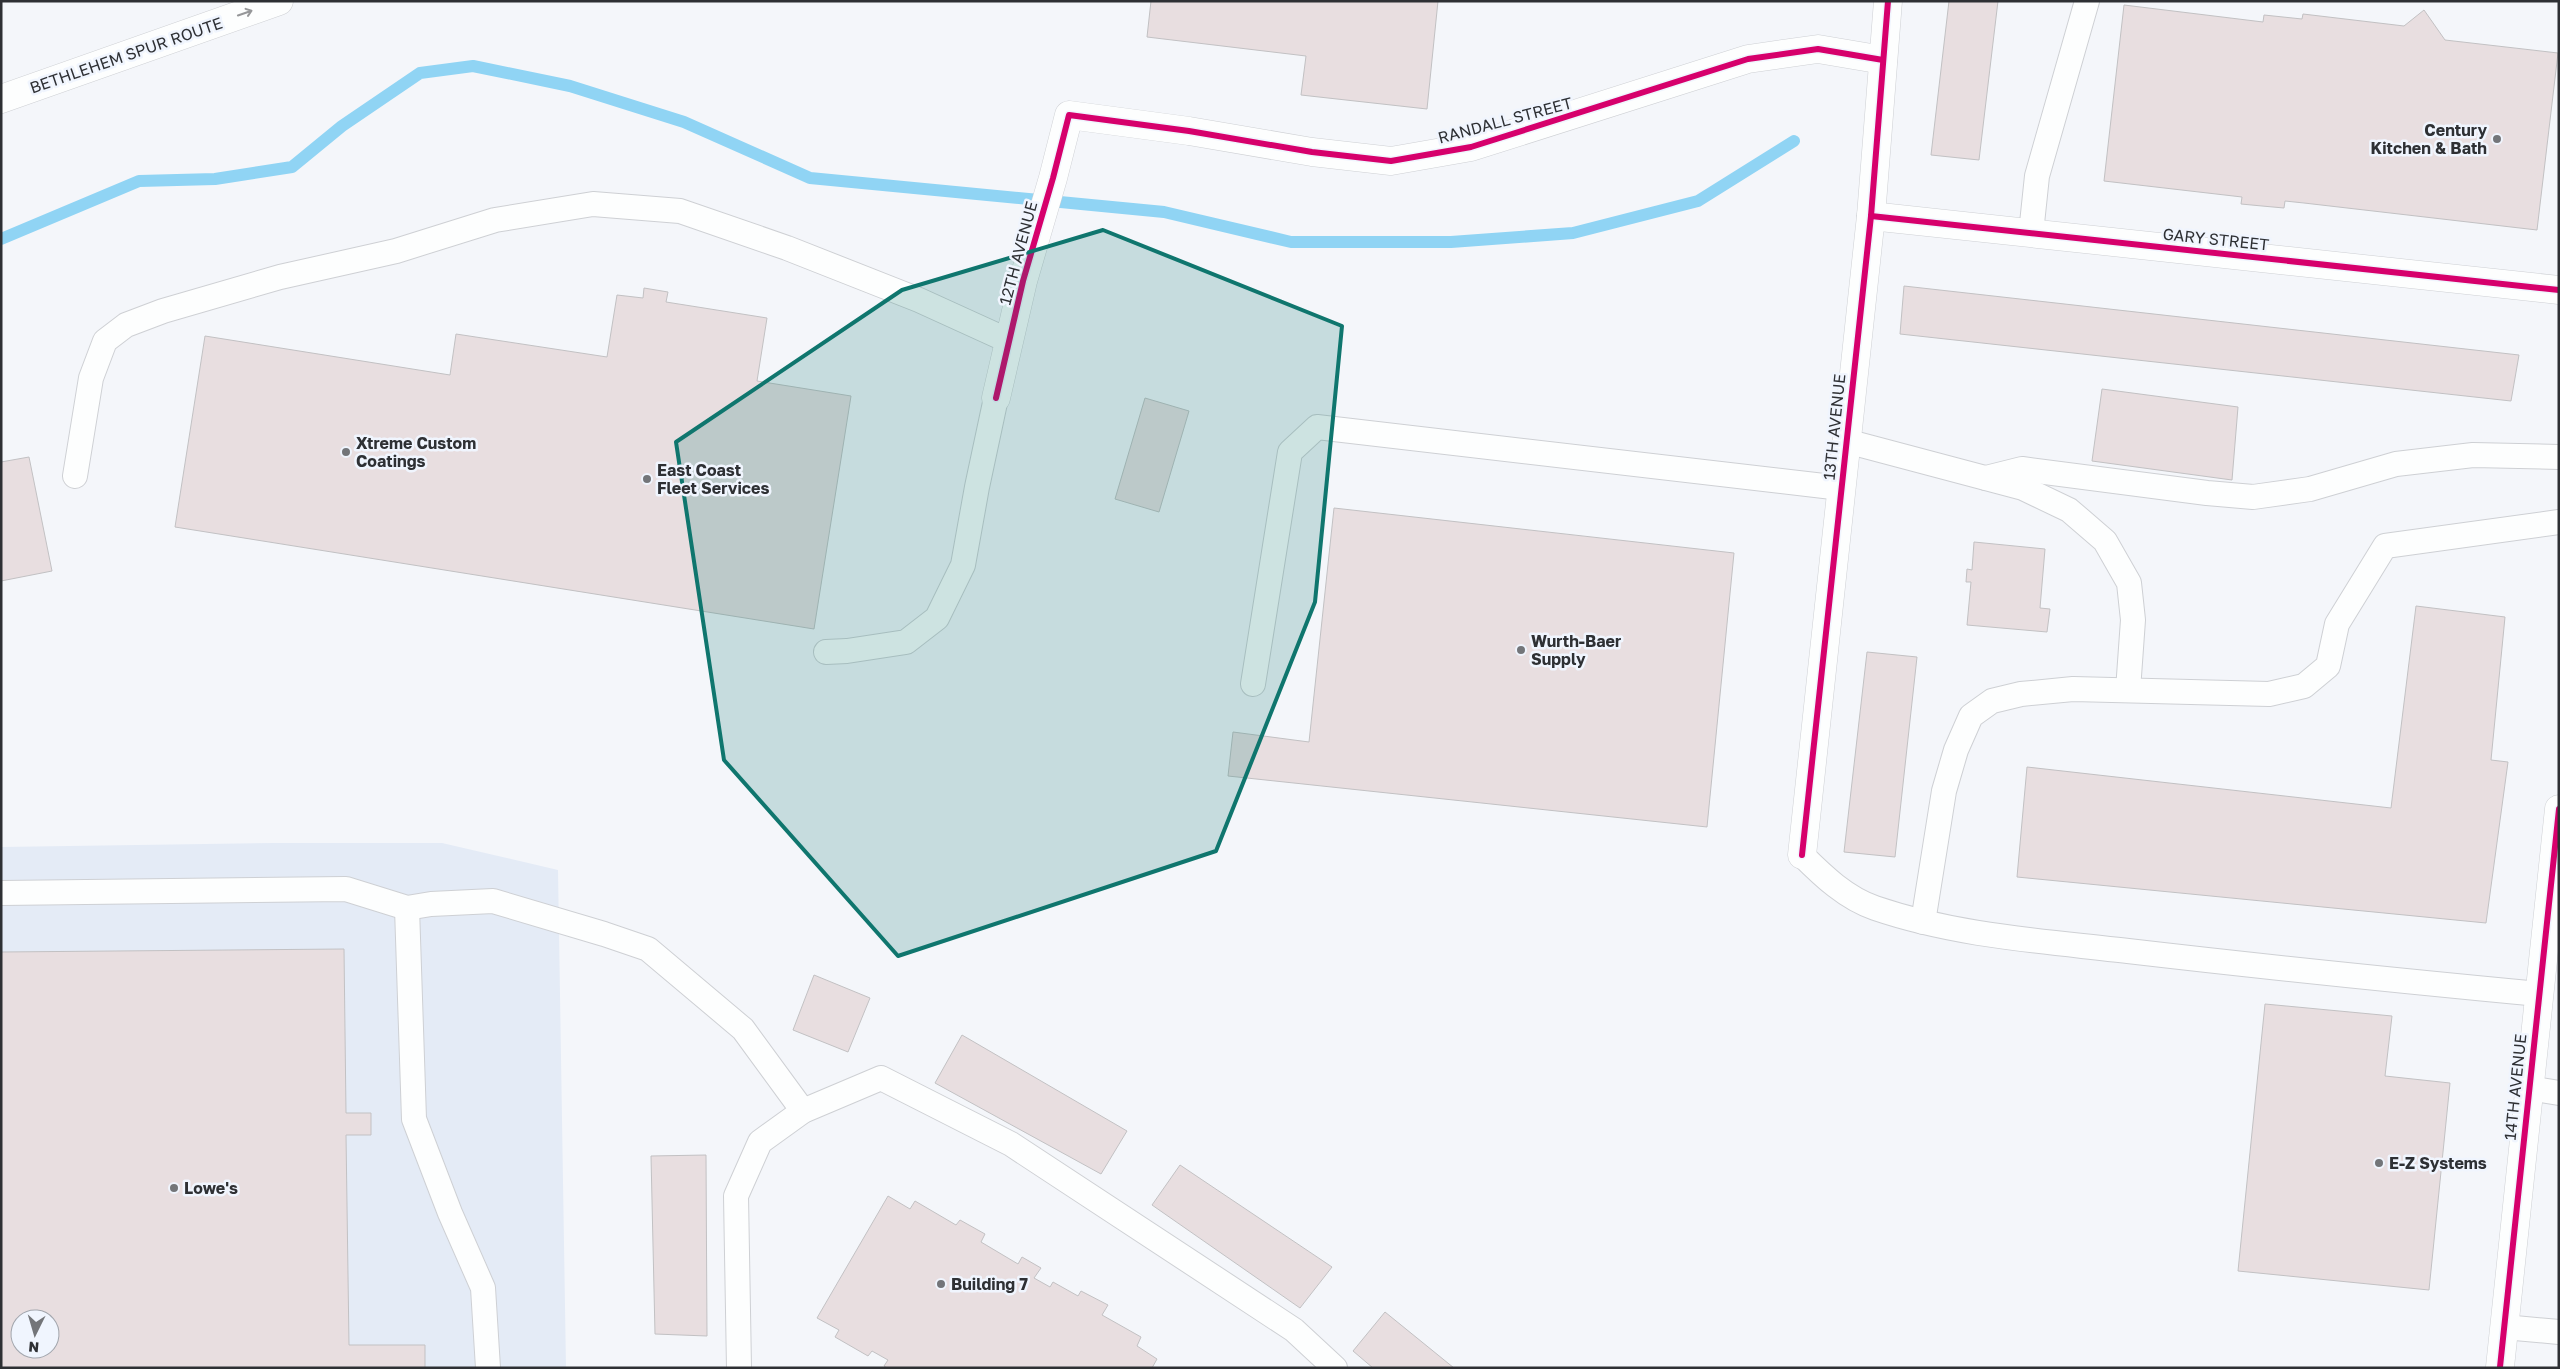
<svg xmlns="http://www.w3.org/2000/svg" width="2560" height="1369" viewBox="0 0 2560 1369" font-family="'Golos Text',sans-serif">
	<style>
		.built { fill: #e4ebf6; fill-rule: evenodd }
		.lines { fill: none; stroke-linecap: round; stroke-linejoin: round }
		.stream { stroke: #90d4f4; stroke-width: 12 }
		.building { fill: #e8dee0; stroke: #c2c1c3; fill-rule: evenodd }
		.lane-casing { stroke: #ced0d4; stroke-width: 26 }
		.street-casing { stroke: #ced0d4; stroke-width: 29 }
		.highway-casing { stroke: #ced0d4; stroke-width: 29 }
		.lane { stroke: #fdfefe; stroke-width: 24 }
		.street { stroke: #fdfefe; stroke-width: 28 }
		.highway { stroke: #fdfefe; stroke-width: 28 }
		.cycleway-casing { stroke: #f0f5fe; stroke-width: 9 }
		.cycleway { stroke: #d6006c; stroke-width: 6 }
		.oneway { stroke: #969799 }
		.marked { fill: #0f766e; fill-opacity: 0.2; stroke: #0f766e; stroke-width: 4; stroke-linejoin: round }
		.poi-dot { fill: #737579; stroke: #f0f5fe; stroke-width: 2 }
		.labels { text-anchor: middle; stroke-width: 5; stroke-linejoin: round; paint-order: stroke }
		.street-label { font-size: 16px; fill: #2e3034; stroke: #f0f5fe }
		.poi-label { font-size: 16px; font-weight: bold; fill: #2e3034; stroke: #f0f5fe; text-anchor: start }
	</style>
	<rect width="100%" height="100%" fill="#f4f6fa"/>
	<path class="built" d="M 274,843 L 442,843 L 558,870 L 566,1368 L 1,1368 L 1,847 ZM 20,1319 L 50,1319 L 50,1349 L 20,1349 Z"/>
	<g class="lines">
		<path class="stream" d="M 1,239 L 139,181 L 215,179 L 292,167 L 342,126 L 420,73 L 473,66 L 570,86 L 684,122 L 810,178 L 1164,212 L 1291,242 L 1451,242 L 1573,233 L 1698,201 L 1794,141"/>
	</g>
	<g class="building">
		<path d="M 1151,1 L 1438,1 L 1427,109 L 1301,95 L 1306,56 L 1147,37 Z"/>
		<path d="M 1949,1 L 1998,1 L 1979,160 L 1931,155 Z"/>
		<path d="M 2124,5 L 2263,22 L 2264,15 L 2302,19 L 2303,14 L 2404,26 L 2424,10 L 2445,40 L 2558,53 L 2537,230 L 2304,203 L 2285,201 L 2284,208 L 2262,206 L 2241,204 L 2242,197 L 2104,181 Z"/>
		<path d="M 1904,286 L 2519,355 L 2511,401 L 1900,334 Z"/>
		<path d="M 644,288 L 668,292 L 666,302 L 767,318 L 757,381 L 851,396 L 814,629 L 175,527 L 205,336 L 450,375 L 456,334 L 607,357 L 617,295 L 643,298 Z"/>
		<path d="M 2102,389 L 2238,407 L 2232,480 L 2092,461 Z"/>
		<path d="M 1145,398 L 1189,411 L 1159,512 L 1115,499 Z"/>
		<path d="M 29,457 L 52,571 L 1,581 L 1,462 Z"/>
		<path d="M 1334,508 L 1734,553 L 1707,827 L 1228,776 L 1233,732 L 1309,742 Z"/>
		<path d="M 1974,542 L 2045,549 L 2040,608 L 2050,609 L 2047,632 L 1967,625 L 1971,582 L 1966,582 L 1967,569 L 1972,570 Z"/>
		<path d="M 2416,606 L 2505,617 L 2491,760 L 2508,762 L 2486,923 L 2017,877 L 2027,767 L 2391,808 Z"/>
		<path d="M 1867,652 L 1917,657 L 1895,857 L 1844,852 Z"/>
		<path d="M 344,949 L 346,1113 L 371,1113 L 371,1135 L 346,1135 L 349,1345 L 425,1345 L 425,1368 L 1,1368 L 1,952 ZM 20,1319 L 50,1319 L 50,1349 L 20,1349 Z"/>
		<path d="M 814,975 L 870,998 L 848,1052 L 793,1030 Z"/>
		<path d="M 2265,1004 L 2392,1016 L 2385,1076 L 2450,1083 L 2429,1290 L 2238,1271 Z"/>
		<path d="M 962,1035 L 1127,1131 L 1101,1174 L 935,1083 Z"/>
		<path d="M 706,1155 L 707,1336 L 655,1334 L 651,1156 Z"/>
		<path d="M 1180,1165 L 1332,1267 L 1300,1308 L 1152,1205 Z"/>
		<path d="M 888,1196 L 910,1209 L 915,1201 L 956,1225 L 960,1220 L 985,1234 L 981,1242 L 1018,1264 L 1022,1257 L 1041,1268 L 1034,1278 L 1050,1287 L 1053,1282 L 1078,1296 L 1081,1291 L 1108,1305 L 1102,1315 L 1141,1337 L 1137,1346 L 1157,1359 L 1152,1368 L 887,1368 L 884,1366 L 888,1360 L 872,1351 L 868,1356 L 835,1337 L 839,1330 L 817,1318 Z"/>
		<path d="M 1385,1312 L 1454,1368 L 1373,1368 L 1353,1351 Z"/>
	</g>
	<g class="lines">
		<defs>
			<g id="lane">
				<path d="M 2031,233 L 2037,176 L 2087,1"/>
				<path d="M 1846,441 L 2023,488 L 2069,510 L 2105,541 L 2129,583 L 2133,620 L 2128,690"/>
				<path d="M 75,476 L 91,378 L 105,341 L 126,325 L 163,311 L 280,277 L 396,251 L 495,220 L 593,204 L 680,211 L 787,248 L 919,300 L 1009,341"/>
				<path d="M 1986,478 L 2022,469 L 2207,493 L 2253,497 L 2310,489 L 2396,464 L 2473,455 L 2559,457"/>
				<path d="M 826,652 L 847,651 L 906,642 L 937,618 L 963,565 L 977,487 L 996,398"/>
				<path d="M 1253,684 L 1290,452 L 1317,427 L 1841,488"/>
				<path d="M 1802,855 C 1823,876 1846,898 1875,908 C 1957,936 2043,941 2128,951 C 2265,967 2402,981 2539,994"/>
				<path d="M 1,893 L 346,889 L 407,908 L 431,904 L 493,901 L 604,934 L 648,949 L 743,1029 L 803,1111"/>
				<path d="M 407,908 L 414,1119 L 450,1213 L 483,1288 L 488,1368"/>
				<path d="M 1923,922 L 1944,791 L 1956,750 L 1971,716 L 1992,701 L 2021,694 L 2073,689 L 2269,694 L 2304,686 L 2328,666 L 2337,624 L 2385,546 L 2559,522"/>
				<path d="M 2529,1088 L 2559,1093"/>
				<path d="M 2504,1327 L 2559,1332"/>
				<path d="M 739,1368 L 736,1196 L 760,1142 L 803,1111 L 881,1078 L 1011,1144 L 1294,1330 L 1335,1368"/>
			</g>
			<g id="street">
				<path d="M 1871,216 L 2559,290"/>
				<path d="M 996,398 L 1023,281 L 1053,178 L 1069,115 L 1189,131 L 1312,152 L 1391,161 L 1471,147 L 1748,59 L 1818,49 L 1883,60"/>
				<path d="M 1802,855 L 1871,216 L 1888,1"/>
				<path d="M 2500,1367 L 2559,809"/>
			</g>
			<path id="highway" d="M 1,99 L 279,1"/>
		</defs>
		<use href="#lane" class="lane-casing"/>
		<use href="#street" class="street-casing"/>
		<use href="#highway" class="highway-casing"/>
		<use href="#lane" class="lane"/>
		<use href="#street" class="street"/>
		<use href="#highway" class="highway"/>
		<defs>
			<g id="cycleway">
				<path d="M 1871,216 L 2559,290"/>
				<path d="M 996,398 L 1023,281 L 1053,178 L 1069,115 L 1189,131 L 1312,152 L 1391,161 L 1471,147 L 1748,59 L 1818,49 L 1883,60"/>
				<path d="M 1802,855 L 1871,216 L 1888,1"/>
				<path d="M 2500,1367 L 2559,809"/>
			</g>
		</defs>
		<use href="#cycleway" class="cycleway-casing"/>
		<use href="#cycleway" class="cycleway"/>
	</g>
	<defs><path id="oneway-shaft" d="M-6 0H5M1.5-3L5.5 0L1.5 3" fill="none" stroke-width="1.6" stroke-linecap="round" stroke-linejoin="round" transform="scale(1.25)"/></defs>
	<use class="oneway" href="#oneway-shaft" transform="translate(245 13) rotate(-19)"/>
	<path class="marked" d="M 1103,230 L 1342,326 L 1315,602 L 1216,851 L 898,956 L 724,760 L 676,442 L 902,290 Z"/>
	<g class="poi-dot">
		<circle cx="2497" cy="139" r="5"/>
		<circle cx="346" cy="452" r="5"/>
		<circle cx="647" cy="479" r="5"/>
		<circle cx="1521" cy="650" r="5"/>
		<circle cx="2379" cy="1163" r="5"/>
		<circle cx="174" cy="1188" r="5"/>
		<circle cx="941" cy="1284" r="5"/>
	</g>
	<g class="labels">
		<g class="street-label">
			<text transform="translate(126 55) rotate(-19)" y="6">BETHLEHEM SPUR ROUTE</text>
			<text transform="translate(1505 120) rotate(-15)" y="6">RANDALL STREET</text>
			<text transform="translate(2216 239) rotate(6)" y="6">GARY STREET</text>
			<text transform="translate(1018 253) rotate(-75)" y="6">12TH AVENUE</text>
			<text transform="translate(1834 427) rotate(-84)" y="6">13TH AVENUE</text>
			<text transform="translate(2515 1087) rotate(-84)" y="6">14TH AVENUE</text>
		</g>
		<g class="poi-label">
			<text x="2487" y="136" text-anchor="end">Century<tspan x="2487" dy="18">Kitchen &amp; Bath</tspan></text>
			<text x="356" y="449">Xtreme Custom<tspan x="356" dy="18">Coatings</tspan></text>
			<text x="657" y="476">East Coast<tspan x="657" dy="18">Fleet Services</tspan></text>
			<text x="1531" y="647">Wurth-Baer<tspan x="1531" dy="18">Supply</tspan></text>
			<text x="2389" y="1169">E-Z Systems</text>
			<text x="184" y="1194">Lowe's</text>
			<text x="951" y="1290">Building 7</text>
		</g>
	</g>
	<rect width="2560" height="1369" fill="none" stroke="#2e3034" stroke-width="5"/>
	<g transform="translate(35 1334) rotate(185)"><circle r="24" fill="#f0f5fe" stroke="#a2a6ad"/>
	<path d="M0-4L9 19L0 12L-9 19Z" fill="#737579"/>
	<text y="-8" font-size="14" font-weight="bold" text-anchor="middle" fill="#2e3034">N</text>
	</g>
</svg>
